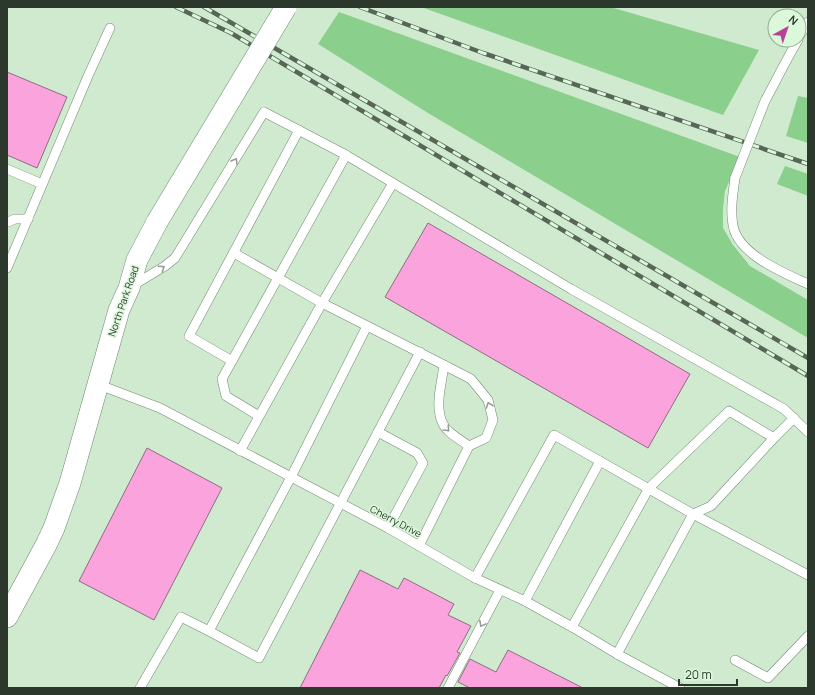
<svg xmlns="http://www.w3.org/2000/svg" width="815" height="695" viewBox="0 0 815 695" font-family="Manrope,sans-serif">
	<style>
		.green { fill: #8bcf8c }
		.building { fill: #faa3dd; stroke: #8d6e82 }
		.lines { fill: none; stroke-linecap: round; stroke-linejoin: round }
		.service-casing { stroke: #718b71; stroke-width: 10 }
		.tertiary-casing { stroke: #718b71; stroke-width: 22 }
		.service { stroke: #fff; stroke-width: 9 }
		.tertiary { stroke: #fff; stroke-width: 21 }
		.rail-casing { stroke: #576657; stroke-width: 4.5 }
		.rail { stroke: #dcf8db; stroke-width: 3; stroke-dasharray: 9; stroke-linecap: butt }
		.service-bridge-casing { stroke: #718b71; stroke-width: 10; stroke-linecap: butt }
		.tertiary-bridge-casing { stroke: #718b71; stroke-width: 22; stroke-linecap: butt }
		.service-bridge { stroke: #fff; stroke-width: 9 }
		.tertiary-bridge { stroke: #fff; stroke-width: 21 }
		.oneway { stroke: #969c96 }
		.labels { text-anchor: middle; stroke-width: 3; stroke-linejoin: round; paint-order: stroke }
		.street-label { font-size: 10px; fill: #2d382d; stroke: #dcf8db }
	</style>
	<rect width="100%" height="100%" fill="#cfeace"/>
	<g class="green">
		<path d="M 421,7 L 610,7 L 759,50 L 723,115 Z"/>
		<path d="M 339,12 L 740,157 L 725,191 L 723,209 L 723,228 L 733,245 L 750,266 L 808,300 L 808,338 L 428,113 L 318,44 Z"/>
		<path d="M 798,96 L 808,98 L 808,143 L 786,136 Z"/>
		<path d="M 785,166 L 808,174 L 808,196 L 777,184 Z"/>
	</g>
	<g class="building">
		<path d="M 7,72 L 67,97 L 37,168 L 7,155 Z"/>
		<path d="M 428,223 L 690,374 L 648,448 L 385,297 Z"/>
		<path d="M 147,448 L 222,488 L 154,620 L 79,581 Z"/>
		<path d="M 360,570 L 398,589 L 404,578 L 454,604 L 448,615 L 471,626 L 457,652 L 460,653 L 447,676 L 446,675 L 439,688 L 300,688 Z"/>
		<path d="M 508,650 L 583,688 L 470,688 L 458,682 L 470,659 L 496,672 Z"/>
	</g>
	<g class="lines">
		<defs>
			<g id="service">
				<path d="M 799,37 L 808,22"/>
				<path d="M 765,101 C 776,81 786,60 798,40"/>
				<path d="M 7,169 L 42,184"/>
				<path d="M 735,178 C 733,194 730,209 733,225 C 737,254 784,273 808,284"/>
				<path d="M 8,222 L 15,219 L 28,219"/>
				<path d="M 234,253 L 322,303 L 444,365"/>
				<path d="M 7,268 L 88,76 L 110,28"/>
				<path d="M 132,286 L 165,266 L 175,258 L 264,112 L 346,155 L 571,289 L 784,409 L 808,432"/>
				<path d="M 232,361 L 189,336 L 299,130"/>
				<path d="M 97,384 L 160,408 L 388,528 L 475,578 L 525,601 L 572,627 L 617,654 L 680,688"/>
				<path d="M 259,416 L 226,396 L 222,379 L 346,155"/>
				<path d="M 378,432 L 417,453 L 423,463 L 388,528"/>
				<path d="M 240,451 L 322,303 L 393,183"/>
				<path d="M 419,546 L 469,446 L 486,438 L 493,420 L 488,400 L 471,379 L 444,365 C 442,383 434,406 443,424 C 447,433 461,440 469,446"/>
				<path d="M 475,578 L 554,435 L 693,514 L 808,575"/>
				<path d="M 525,601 L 600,461"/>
				<path d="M 572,627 L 649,488 L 729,411 L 774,438"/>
				<path d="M 209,631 L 259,658 L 420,352"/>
				<path d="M 617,654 L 693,514 L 711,506 L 774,438 L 794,418"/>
				<path d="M 735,660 L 768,678 L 808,636"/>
				<path d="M 140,688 L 181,617 L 209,631 L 291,477 L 367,326"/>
				<path d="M 448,688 L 500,590"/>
			</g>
			<path id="tertiary" d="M 7,617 L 46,545 L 54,528 L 70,483 L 119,310 L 129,288 L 137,260 L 157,222"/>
		</defs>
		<use href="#service" class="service-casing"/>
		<use href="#tertiary" class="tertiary-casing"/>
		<use href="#service" class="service"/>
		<use href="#tertiary" class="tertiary"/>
		<defs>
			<g id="rail">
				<path d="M 176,7 L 231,33 L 808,376"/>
				<path d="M 204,7 L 808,358"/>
				<path d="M 360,7 L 483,53 L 808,164"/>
			</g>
		</defs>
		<use href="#rail" class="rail-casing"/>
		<use href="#rail" class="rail"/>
		<defs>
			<path id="service-bridge" d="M 735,178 L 765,101"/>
			<path id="tertiary-bridge" d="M 157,222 L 286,7"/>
		</defs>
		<use href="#service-bridge" class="service-bridge-casing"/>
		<use href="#tertiary-bridge" class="tertiary-bridge-casing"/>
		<use href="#service-bridge" class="service-bridge"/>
		<use href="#tertiary-bridge" class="tertiary-bridge"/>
	</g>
	<defs><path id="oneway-chevron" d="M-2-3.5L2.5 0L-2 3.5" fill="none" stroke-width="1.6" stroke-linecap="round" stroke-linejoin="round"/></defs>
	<g class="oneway">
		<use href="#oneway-chevron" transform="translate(235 161) rotate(-59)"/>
		<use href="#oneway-chevron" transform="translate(162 268) rotate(-34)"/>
		<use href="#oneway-chevron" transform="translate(489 405) rotate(-109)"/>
		<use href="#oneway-chevron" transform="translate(447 429) rotate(47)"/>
		<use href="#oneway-chevron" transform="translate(482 624) rotate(118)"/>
	</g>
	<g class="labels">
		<g class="street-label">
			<text transform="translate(123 301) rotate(-71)" y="4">North Park Road</text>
			<text transform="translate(396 521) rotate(28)" y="4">Cherry Drive</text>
		</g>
	</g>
	<rect width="815" height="695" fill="none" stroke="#2d382d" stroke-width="16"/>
	<g transform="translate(787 28) rotate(40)"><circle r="19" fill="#dcf8db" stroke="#96ab95"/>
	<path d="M0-3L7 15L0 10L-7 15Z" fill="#b94299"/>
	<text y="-6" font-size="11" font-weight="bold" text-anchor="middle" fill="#2d382d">N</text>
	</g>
	<path d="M679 679v6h58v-6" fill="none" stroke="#2d382d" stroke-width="2"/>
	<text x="685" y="679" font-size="12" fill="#2d382d" stroke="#dcf8db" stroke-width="3" paint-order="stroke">20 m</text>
</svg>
